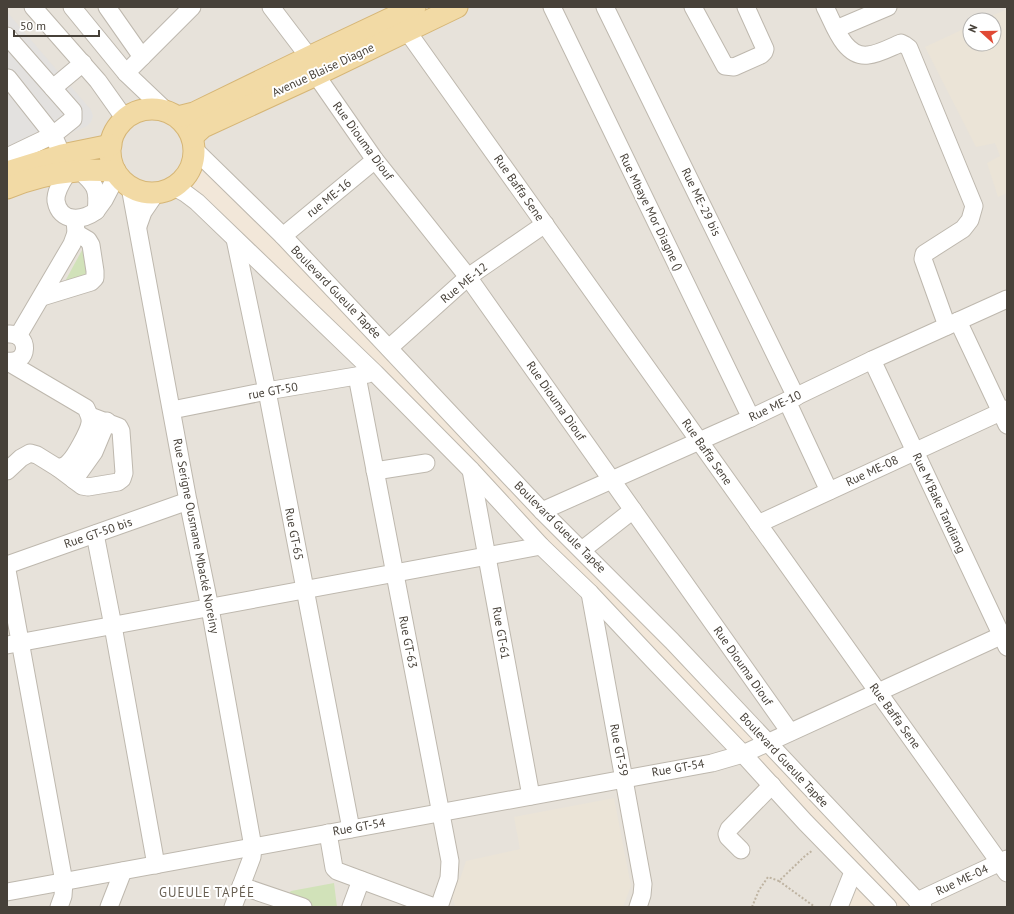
<svg xmlns="http://www.w3.org/2000/svg" width="1014" height="914" viewBox="0 0 1014 914" font-family="'PT Sans',sans-serif">
	<style>
		.residential { fill: #e7e2da; fill-rule: evenodd }
		.commercial { fill: #f2e7d9 }
		.education { fill: #ebe4d7 }
		.green { fill: #d1e2b9 }
		.parking { fill: #e3e1df }
		.lines { fill: none; stroke-linecap: round; stroke-linejoin: round }
		.minor-casing { stroke: #beb8ae; stroke-width: 19 }
		.major-casing { stroke: #d6b676; stroke-width: 23 }
		.path { stroke: #beb3a1; stroke-width: 2; stroke-dasharray: 2 2; stroke-linecap: butt }
		.minor { stroke: #fff; stroke-width: 17 }
		.major { stroke: #f2daa5; stroke-width: 21 }
		.labels { text-anchor: middle; stroke-width: 4; stroke-linejoin: round; paint-order: stroke }
		.street-label { font-size: 12px; fill: #474139; stroke: #fff }
		.neighbourhood-label { font-size: 13px; letter-spacing: 1px; fill: #685f52; stroke: #fff }
	</style>
	<rect width="100%" height="100%" fill="#f3f1eb"/>
	<path class="residential" d="M 7,7 L 1007,7 L 1007,907 L 7,907 ZM 970,20 L 994,20 L 994,44 L 970,44 Z"/>
	<g class="commercial">
		<path d="M 203,165 L 538,515 L 920,907 L 897,907 L 743,754 L 185,184 Z"/>
		<path d="M 851,885 L 864,890 L 878,907 L 843,907 Z"/>
	</g>
	<g class="education">
		<path d="M 1007,9 L 1007,193 L 998,197 L 987,163 L 1000,156 L 995,143 L 976,147 L 925,47 L 970,26 L 970,44 L 994,44 L 994,20 L 983,20 Z"/>
		<path d="M 614,798 L 631,886 L 623,907 L 459,907 L 455,906 L 452,896 L 456,878 L 460,879 L 466,861 L 520,849 L 514,817 Z"/>
	</g>
	<g class="green">
		<path d="M 87,241 L 92,276 L 63,285 Z"/>
		<path d="M 334,883 L 337,907 L 307,907 L 284,899 L 291,891 Z"/>
	</g>
	<path class="parking" d="M 7,12 L 91,110 L 93,116 L 91,122 L 87,126 L 7,160 Z"/>
	<g class="lines">
		<defs>
			<g id="minor">
				<path d="M 33,7 L 98,81 L 125,119"/>
				<path d="M 72,7 L 126,73 L 166,111"/>
				<path d="M 107,7 L 142,57"/>
				<path d="M 271,7 L 309,57 L 316,75 L 375,160 L 468,277 L 790,732"/>
				<path d="M 552,7 L 751,418"/>
				<path d="M 605,7 L 796,397"/>
				<path d="M 693,7 L 725,66 L 734,67 L 761,55 L 764,52 L 765,49 L 746,7"/>
				<path d="M 825,7 C 834,24 844,58 868,55 C 879,54 891,47 901,43 L 905,45 L 909,48 L 974,206 L 970,220 L 963,229 L 924,254 L 923,259 L 947,326"/>
				<path d="M 402,20 L 407,31 L 1007,873"/>
				<path d="M 836,29 L 888,7"/>
				<path d="M 7,36 L 73,111 L 73,119 L 53,135 L 62,155"/>
				<path d="M 126,73 L 192,7"/>
				<path d="M 53,88 L 83,63"/>
				<path d="M 194,149 L 283,236 L 542,511 L 672,641 L 923,907"/>
				<path d="M 7,157 L 53,135 L 8,78"/>
				<path d="M 68,172 C 63,180 55,191 56,201 C 60,223 82,221 96,211 C 99,189 95,184 79,170"/>
				<path d="M 130,187 L 188,501 L 210,608 L 253,847 L 252,857 L 233,907"/>
				<path d="M 174,187 L 185,193 L 197,202 L 375,373 L 471,470 L 541,546 L 590,593 L 652,659 L 743,754 L 805,822 L 888,907"/>
				<path d="M 96,211 L 104,200 L 117,175"/>
				<path d="M 138,226 L 143,212 L 156,193"/>
				<path d="M 283,236 L 375,160"/>
				<path d="M 235,239 L 267,391 L 351,829"/>
				<path d="M 42,297 L 91,282 L 95,278 L 95,271 L 91,245 L 88,240 L 76,233"/>
				<path d="M 958,321 L 1007,425"/>
				<path d="M 18,336 L 72,244 L 76,233 L 75,219"/>
				<path d="M 389,348 L 468,277 L 545,224"/>
				<path d="M 872,360 L 1007,647"/>
				<path d="M 7,361 C 30,365 30,333 9,334"/>
				<path d="M 357,376 L 450,861 L 449,878 L 439,907"/>
				<path d="M 787,401 L 829,491"/>
				<path d="M 172,410 L 267,391 L 368,374"/>
				<path d="M 58,468 L 82,486 L 88,487 L 118,482 L 122,479 L 124,473 L 121,431 L 119,427 L 90,416"/>
				<path d="M 471,470 L 531,796"/>
				<path d="M 7,471 L 21,458 L 30,453 L 37,455 L 58,468 C 63,466 66,466 69,462 C 75,457 89,431 90,423 C 91,417 88,413 86,408 L 8,362"/>
				<path d="M 375,471 L 426,463"/>
				<path d="M 74,480 L 94,452 L 107,421"/>
				<path d="M 542,511 L 751,418 L 872,360 L 1007,299"/>
				<path d="M 758,524 L 1007,409"/>
				<path d="M 95,534 L 113,626 L 156,865"/>
				<path d="M 582,550 L 633,510"/>
				<path d="M 7,565 L 188,501"/>
				<path d="M 7,570 L 64,882 L 63,896 L 59,907"/>
				<path d="M 590,593 L 643,884 L 642,895 L 638,907"/>
				<path d="M 7,645 L 541,546"/>
				<path d="M 328,833 L 334,868 L 337,871 L 434,907"/>
				<path d="M 741,850 L 728,837 L 727,834 L 729,829 L 772,785"/>
				<path d="M 241,886 L 303,907"/>
				<path d="M 7,892 L 712,763 L 743,754 L 1007,633"/>
				<path d="M 917,901 L 1007,859"/>
				<path d="M 109,907 L 123,871"/>
				<path d="M 351,907 L 361,880"/>
				<path d="M 839,907 L 853,872"/>
			</g>
			<g id="major">
				<circle cx="152" cy="151" r="42"/>
				<path d="M 178,117 L 194,113 L 309,57 L 415,7"/>
				<path d="M 192,137 L 203,127 L 316,75 L 457,7"/>
				<path d="M 7,172 L 62,155 L 111,145"/>
				<path d="M 7,188 C 29,179 53,173 77,171 C 89,169 103,171 115,171"/>
			</g>
		</defs>
		<use href="#minor" class="minor-casing"/>
		<use href="#major" class="major-casing"/>
		<g class="path">
			<path d="M 779,881 L 815,907"/>
			<path d="M 752,907 L 759,890 L 768,877 L 779,881 L 805,856 L 813,850"/>
		</g>
		<use href="#minor" class="minor"/>
		<use href="#major" class="major"/>
	</g>
	<g class="labels">
		<g class="street-label">
			<text transform="translate(323 70) rotate(-25)" y="4">Avenue Blaise Diagne</text>
			<text transform="translate(363 141) rotate(54)" y="4">Rue Diouma Diouf</text>
			<text transform="translate(519 188) rotate(55)" y="4">Rue Baffa Sene</text>
			<text transform="translate(329 198) rotate(-39)" y="4">rue ME-16</text>
			<text transform="translate(701 202) rotate(64)" y="4">Rue ME-29 bis</text>
			<text transform="translate(651 212) rotate(64)" y="4">Rue Mbaye Mor Diagne ()</text>
			<text transform="translate(464 283) rotate(-39)" y="4">Rue ME-12</text>
			<text transform="translate(336 292) rotate(46)" y="4">Boulevard Gueule Tapée</text>
			<text transform="translate(273 391) rotate(-10)" y="4">rue GT-50</text>
			<text transform="translate(556 401) rotate(55)" y="4">Rue Diouma Diouf</text>
			<text transform="translate(775 406) rotate(-25)" y="4">Rue ME-10</text>
			<text transform="translate(707 452) rotate(55)" y="4">Rue Baffa Sene</text>
			<text transform="translate(872 471) rotate(-25)" y="4">Rue ME-08</text>
			<text transform="translate(939 503) rotate(65)" y="4">Rue M'Bake Tandiang</text>
			<text transform="translate(560 527) rotate(45)" y="4">Boulevard Gueule Tapée</text>
			<text transform="translate(98 533) rotate(-19)" y="4">Rue GT-50 bis</text>
			<text transform="translate(294 534) rotate(79)" y="4">Rue GT-65</text>
			<text transform="translate(196 536) rotate(79)" y="4">Rue Serigne Ousmane Mbacké Noreiny</text>
			<text transform="translate(501 633) rotate(80)" y="4">Rue GT-61</text>
			<text transform="translate(408 642) rotate(79)" y="4">Rue GT-63</text>
			<text transform="translate(743 666) rotate(55)" y="4">Rue Diouma Diouf</text>
			<text transform="translate(895 716) rotate(54)" y="4">Rue Baffa Sene</text>
			<text transform="translate(619 750) rotate(79)" y="4">Rue GT-59</text>
			<text transform="translate(784 760) rotate(47)" y="4">Boulevard Gueule Tapée</text>
			<text transform="translate(678 768) rotate(-10)" y="4">Rue GT-54</text>
			<text transform="translate(359 827) rotate(-10)" y="4">Rue GT-54</text>
			<text transform="translate(962 880) rotate(-25)" y="4">Rue ME-04</text>
		</g>
		<g class="neighbourhood-label">
			<text x="207" y="897">GUEULE TAPÉE</text>
		</g>
	</g>
	<rect width="1014" height="914" fill="none" stroke="#474139" stroke-width="16"/>
	<g transform="translate(982 32) rotate(291)"><circle r="19" fill="#ffffff" stroke="#b5b3b0"/>
	<path d="M0-3L7 15L0 10L-7 15Z" fill="#e04935"/>
	<text y="-6" font-size="11" font-weight="bold" text-anchor="middle" fill="#474139">N</text>
	</g>
	<path d="M14 30v6h85v-6" fill="none" stroke="#474139" stroke-width="2"/>
	<text x="20" y="30" font-size="12" fill="#474139" stroke="#ffffff" stroke-width="3" paint-order="stroke">50 m</text>
</svg>
